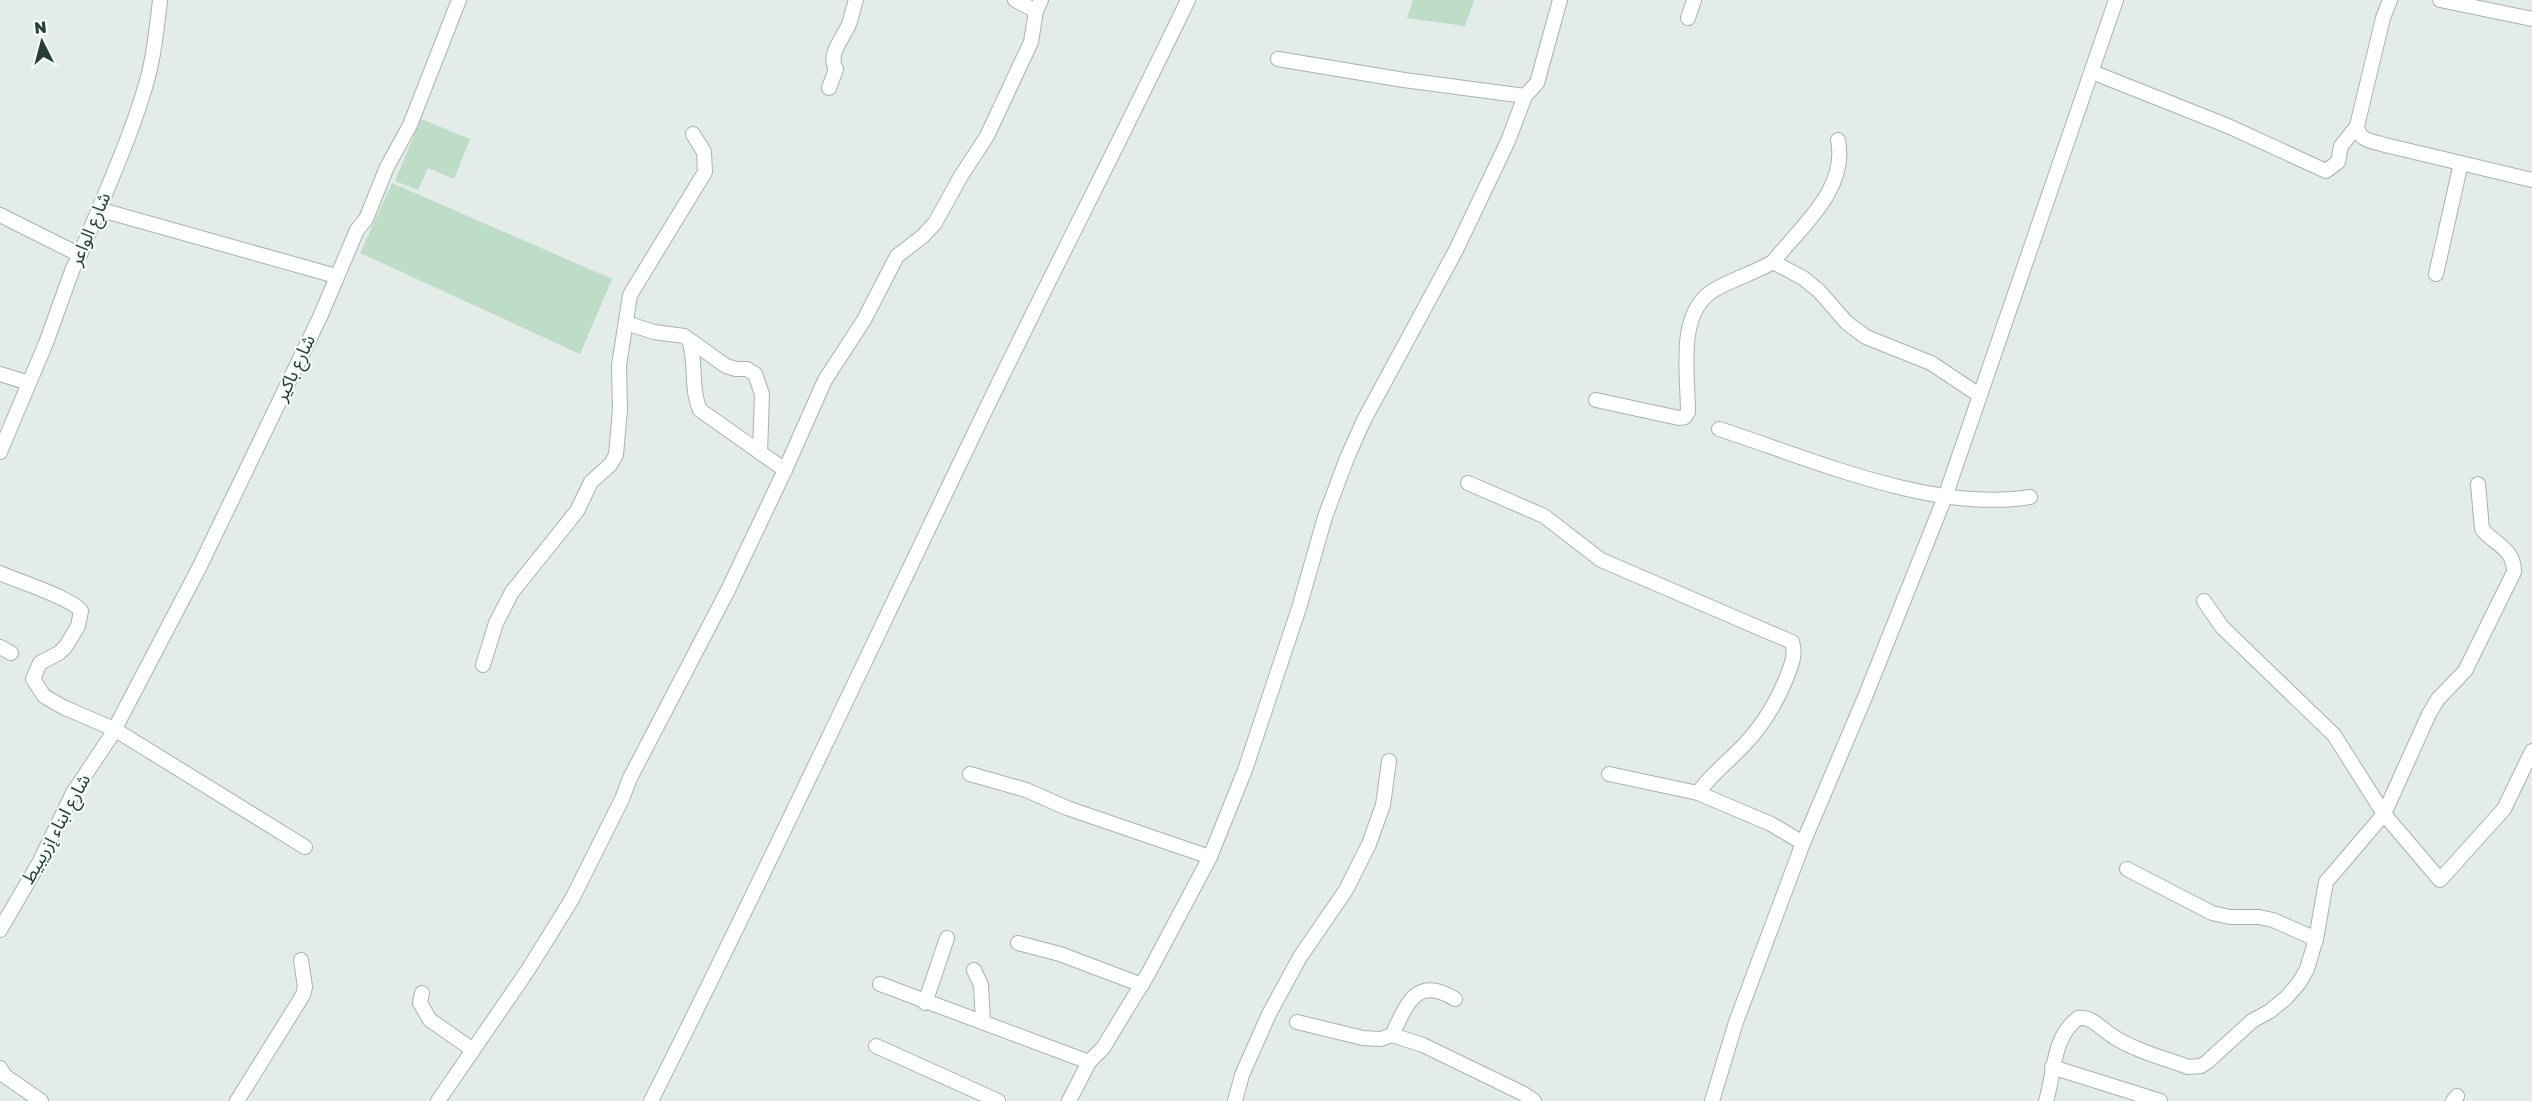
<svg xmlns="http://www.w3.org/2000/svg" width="2532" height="1101" viewBox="0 0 2532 1101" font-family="'Golos Text','Noto Sans Arabic',sans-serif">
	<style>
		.green { fill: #bdddc6 }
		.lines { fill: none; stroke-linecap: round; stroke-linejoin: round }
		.minor-casing { stroke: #a6b4af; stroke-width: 16 }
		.minor { stroke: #fff; stroke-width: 14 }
		.labels { text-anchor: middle; stroke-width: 4.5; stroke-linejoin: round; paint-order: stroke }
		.street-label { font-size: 18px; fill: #233d37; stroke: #f3f9f6 }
	</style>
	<rect width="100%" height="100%" fill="#e3ece8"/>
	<g class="green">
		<path d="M 1413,0 L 1474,0 L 1465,26 L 1407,18 Z"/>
		<path d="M 421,119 L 470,139 L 454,179 L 428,168 L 418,190 L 395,181 Z"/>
		<path d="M 392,183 L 612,279 L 580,354 L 360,253 Z"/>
	</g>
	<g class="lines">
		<defs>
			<g id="minor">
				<path d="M 1015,0 L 1036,11"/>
				<path d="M 2390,0 L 2383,18 L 2357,126 C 2359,141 2372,141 2385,145 L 2532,180"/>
				<path d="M 2440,0 L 2532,19"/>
				<path d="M 1688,18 L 1694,0"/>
				<path d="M 1278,59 L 1404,80 L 1525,96"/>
				<path d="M 2092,72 L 2228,126 L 2326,171 L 2338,162 L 2341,146 L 2357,126"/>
				<path d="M 829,88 L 836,69 C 827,54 844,37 849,24 C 852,16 853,8 856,0"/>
				<path d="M 1838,140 C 1848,190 1801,226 1773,262 L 1803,278 L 1819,291 L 1847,323 L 1866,337 L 1931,363 L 1979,395"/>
				<path d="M 98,209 L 336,276"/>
				<path d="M 0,215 L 80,255"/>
				<path d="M 2436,274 L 2461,163"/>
				<path d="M 626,323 L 654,332 L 684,336 L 726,366 L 736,369 L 747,369 L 755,374 L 762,394 L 760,453"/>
				<path d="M 689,340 C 697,362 690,388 700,410 L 785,470"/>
				<path d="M 0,374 L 29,383"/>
				<path d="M 1596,400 L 1679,418 L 1685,417 L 1688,412 C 1688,374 1676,313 1714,290 C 1733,279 1754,273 1773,262"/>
				<path d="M 1719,429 C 1812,459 1933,513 2030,497"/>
				<path d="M 0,452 L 46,343 L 73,268 L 80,255 C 103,196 133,135 149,73 C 155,49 157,25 160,0"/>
				<path d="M 1468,483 L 1544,516 L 1601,560 L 1792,642 C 1796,653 1792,663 1788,674 C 1778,700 1763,725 1744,745 C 1728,762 1711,774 1698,793"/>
				<path d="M 2478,484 L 2482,529 C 2495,545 2514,548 2514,572 L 2465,671 L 2438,699 L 2429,714 L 2384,814 L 2440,880 L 2504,809 L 2532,751"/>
				<path d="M 0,573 C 17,581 72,598 81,611 L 78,626 L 66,646 L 59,653 L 40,663 L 33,679 L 44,696 L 63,707 L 114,729 L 305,847"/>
				<path d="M 0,647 L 11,653"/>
				<path d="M 483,665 L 496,623 L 512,592 L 577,511 L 591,482 L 610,465 L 616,455 L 620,409 L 619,365 L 630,295 L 705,172 L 704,152 L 693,134"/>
				<path d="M 970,774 L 1026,790 L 1067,808 L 1210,857"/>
				<path d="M 1609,774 L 1698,793 L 1771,824 L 1803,843"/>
				<path d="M 2127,869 L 2212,913 L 2230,917 L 2259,917 L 2273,920 L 2316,939"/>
				<path d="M 0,930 L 39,863 L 73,793 L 111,736 L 199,568 L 320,317 L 357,230 L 366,219 L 387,167 L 410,125 L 459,0"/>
				<path d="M 1018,943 L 1060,954 L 1142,985"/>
				<path d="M 974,970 L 981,985 L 983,1022"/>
				<path d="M 880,984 L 1089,1062"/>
				<path d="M 422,993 L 420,1003 L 430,1020 L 473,1050"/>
				<path d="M 925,1003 L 947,938"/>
				<path d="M 1297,1022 L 1363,1038 L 1381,1039 L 1392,1035 L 1423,1045 L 1524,1094 L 1534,1101"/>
				<path d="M 1392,1035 C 1407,1004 1416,975 1455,999"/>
				<path d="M 876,1046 L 998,1101"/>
				<path d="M 2052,1067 L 2160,1101"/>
				<path d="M 0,1068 L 5,1076 L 41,1101"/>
				<path d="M 237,1101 L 303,995 L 305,987 L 301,960"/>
				<path d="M 438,1101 L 528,970 L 572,899 L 622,799 L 630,778 L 728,590 L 785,470 L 825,380 L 864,320 L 897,256 L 923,236 L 935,223 L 961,176 L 987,136 L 1031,42 L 1036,11 L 1041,0"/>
				<path d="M 651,1101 C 762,881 866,658 973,436 C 1043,290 1118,146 1188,0"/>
				<path d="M 1069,1101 L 1089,1062 L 1103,1048 L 1148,974 L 1210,857 L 1245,770 L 1299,608 L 1325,517 L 1347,458 L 1364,420 L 1456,250 L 1508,141 L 1525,96 L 1537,83 L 1560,0"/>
				<path d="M 1235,1101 L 1242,1075 L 1269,1014 L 1300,957 L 1346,890 L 1369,844 L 1383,805 L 1389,761"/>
				<path d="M 1712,1101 L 1736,1022 L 1803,843 L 1865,697 L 1945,497 L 2116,0"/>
				<path d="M 2046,1101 C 2055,1072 2052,1038 2078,1018 C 2093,1016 2102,1030 2114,1037 C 2136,1051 2164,1058 2188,1067 L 2201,1066 L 2207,1062 L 2252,1021 L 2270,1011 L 2286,998 L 2299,983 L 2307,969 L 2316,939 L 2326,882 L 2384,814 L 2334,735 L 2222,627 L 2204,601"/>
				<path d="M 2453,1101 L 2457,1096"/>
			</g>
		</defs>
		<use href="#minor" class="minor-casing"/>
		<use href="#minor" class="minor"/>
	</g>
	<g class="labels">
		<g class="street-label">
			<text transform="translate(90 229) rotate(-67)" y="6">شارع الواعر</text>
			<text transform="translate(295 368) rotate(-65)" y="6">شارع باكير</text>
			<text transform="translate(56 829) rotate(-61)" y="6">شارع ابناء إزريبيط</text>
		</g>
	</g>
	<g transform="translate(42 42) rotate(354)" stroke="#f3f9f6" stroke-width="4.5" paint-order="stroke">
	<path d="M0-4.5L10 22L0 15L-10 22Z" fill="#233d37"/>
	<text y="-9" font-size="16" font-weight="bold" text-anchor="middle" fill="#233d37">N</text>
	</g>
</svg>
